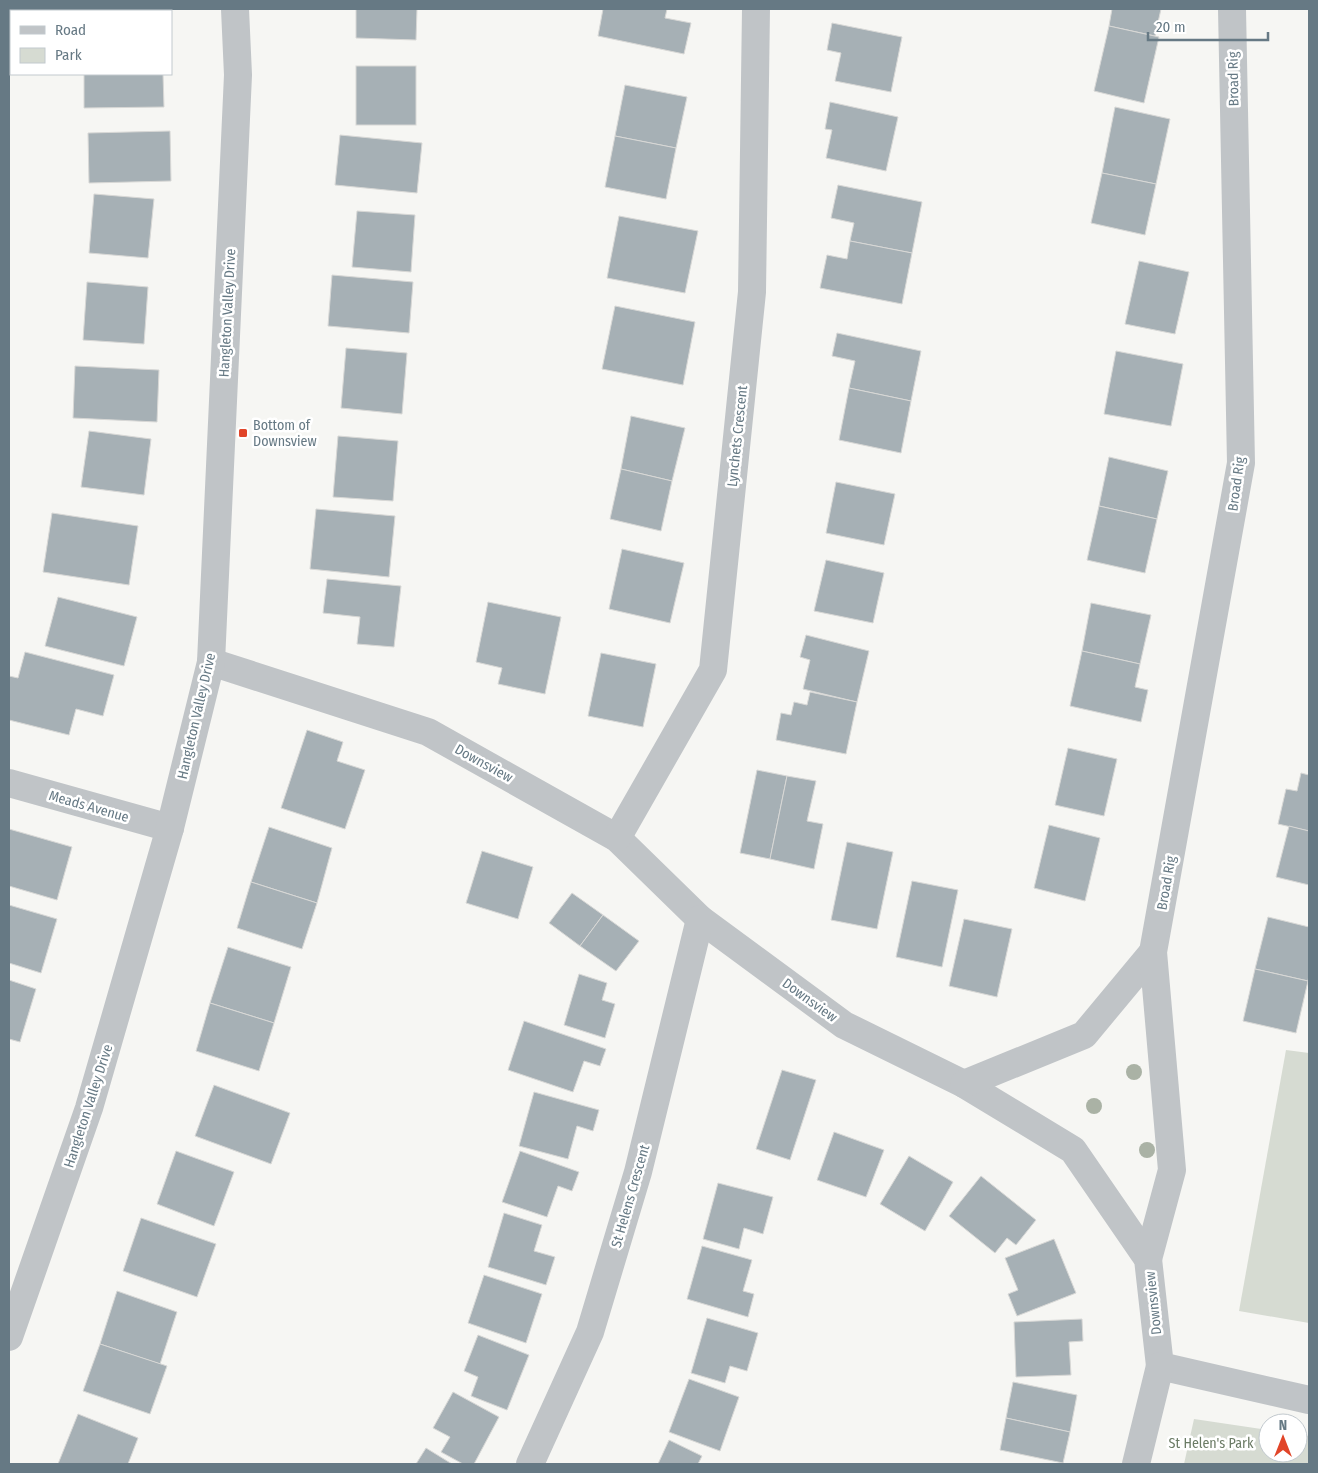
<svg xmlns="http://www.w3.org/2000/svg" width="1318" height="1473" viewBox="0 0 1318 1473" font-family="'Fira Sans Condensed',sans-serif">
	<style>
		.green { fill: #d6dbd2 }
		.building { fill: #a6b0b5; stroke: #d8d8d6 }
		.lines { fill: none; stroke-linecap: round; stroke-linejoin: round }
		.street { stroke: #c0c4c7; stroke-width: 28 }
		.tree { fill: #aab2a5 }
		.poi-dot { fill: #e14529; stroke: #fff; stroke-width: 2 }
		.labels { text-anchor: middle; stroke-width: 5; stroke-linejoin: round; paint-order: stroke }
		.street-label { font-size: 14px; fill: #667984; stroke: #fff }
		.poi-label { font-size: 14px; fill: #667984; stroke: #fff; text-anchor: start }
		.park-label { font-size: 14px; fill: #6b7b65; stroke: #fff }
	</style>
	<rect width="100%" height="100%" fill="#f6f6f3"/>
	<g class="green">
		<path d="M 1286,1050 L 1309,1053 L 1309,1323 L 1239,1311 Z"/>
		<path d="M 1194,1419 L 1268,1430 L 1268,1453 L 1298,1453 L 1298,1434 L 1309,1436 L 1309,1464 L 1184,1464 Z"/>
	</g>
	<g class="building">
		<rect x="79" y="9" width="83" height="2"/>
		<path d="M 356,9 L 417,9 L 416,40 L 356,38 Z"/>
		<path d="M 603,9 L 667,9 L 665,18 L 691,23 L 684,54 L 598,36 Z"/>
		<path d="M 1112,9 L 1161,9 L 1155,36 L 1109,26 Z"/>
		<path d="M 832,23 L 902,37 L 891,92 L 835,81 L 841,53 L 827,50 Z"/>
		<path d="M 1109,26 L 1159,37 L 1144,103 L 1094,91 Z"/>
		<rect x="356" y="66" width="60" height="59"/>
		<path d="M 84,74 L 163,74 L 164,107 L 84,108 Z"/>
		<path d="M 625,85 L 687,97 L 676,148 L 615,136 Z"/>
		<path d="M 830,102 L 898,117 L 886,171 L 826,158 L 832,130 L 825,129 Z"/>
		<path d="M 1115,107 L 1170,119 L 1156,184 L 1102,173 Z"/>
		<path d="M 170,131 L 171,181 L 89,183 L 88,133 Z"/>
		<path d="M 340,135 L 422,143 L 417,193 L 335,185 Z"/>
		<path d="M 615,136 L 676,148 L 666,199 L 605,187 Z"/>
		<path d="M 1102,173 L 1156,184 L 1145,235 L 1091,223 Z"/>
		<path d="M 838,185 L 922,202 L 912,253 L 850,241 L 854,223 L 831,218 Z"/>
		<path d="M 94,194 L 154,199 L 148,258 L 89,253 Z"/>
		<path d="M 357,211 L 415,215 L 411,272 L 352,267 Z"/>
		<path d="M 619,216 L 698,231 L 685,293 L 607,278 Z"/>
		<path d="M 850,241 L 912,253 L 902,304 L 820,288 L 827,255 L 847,259 Z"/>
		<path d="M 1139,261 L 1189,272 L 1175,334 L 1125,324 Z"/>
		<path d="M 332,275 L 413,282 L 409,333 L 328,326 Z"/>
		<path d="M 87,282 L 148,287 L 144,344 L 83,340 Z"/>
		<path d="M 615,306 L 695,322 L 683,385 L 602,369 Z"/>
		<path d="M 837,333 L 921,351 L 911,401 L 849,388 L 855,361 L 832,356 Z"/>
		<path d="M 346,348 L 407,353 L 402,414 L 341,408 Z"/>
		<path d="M 1116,351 L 1183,364 L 1171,426 L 1104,414 Z"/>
		<path d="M 75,366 L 159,370 L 157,422 L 73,418 Z"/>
		<path d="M 849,388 L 911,401 L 901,453 L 839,440 Z"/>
		<path d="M 631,416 L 685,428 L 672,481 L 621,469 Z"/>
		<path d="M 89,431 L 151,439 L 144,495 L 81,487 Z"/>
		<path d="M 338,436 L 398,441 L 393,501 L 333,497 Z"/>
		<path d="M 1109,457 L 1168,471 L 1157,519 L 1099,506 Z"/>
		<path d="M 621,469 L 672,481 L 661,531 L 610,519 Z"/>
		<path d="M 836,482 L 895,494 L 884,545 L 826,533 Z"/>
		<path d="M 1099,506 L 1157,519 L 1145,573 L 1087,560 Z"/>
		<path d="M 316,509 L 395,516 L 389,577 L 310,569 Z"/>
		<path d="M 52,513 L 138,526 L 129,585 L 43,572 Z"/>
		<path d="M 622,549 L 684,563 L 670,623 L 609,609 Z"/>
		<path d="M 826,560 L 884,573 L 873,623 L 814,611 Z"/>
		<path d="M 327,579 L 401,586 L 394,647 L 357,644 L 360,617 L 323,613 Z"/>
		<path d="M 58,597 L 137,617 L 124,666 L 45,646 Z"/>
		<path d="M 488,602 L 561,617 L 545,694 L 498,684 L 502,668 L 476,662 Z"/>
		<path d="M 1091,603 L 1151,615 L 1140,664 L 1082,651 Z"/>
		<path d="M 806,635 L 869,651 L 857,702 L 803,689 L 810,660 L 800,657 Z"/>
		<path d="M 1082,651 L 1140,664 L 1135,687 L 1148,690 L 1141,722 L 1070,706 Z"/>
		<path d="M 25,652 L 114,675 L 103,716 L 76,709 L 69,735 L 9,720 L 9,676 L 18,678 Z"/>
		<path d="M 601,653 L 656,664 L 643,727 L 588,716 Z"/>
		<path d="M 810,692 L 857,702 L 846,754 L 776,740 L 781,713 L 791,715 L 794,702 L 807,705 Z"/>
		<path d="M 307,730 L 343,742 L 337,761 L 365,770 L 345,829 L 281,808 Z"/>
		<path d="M 1068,748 L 1117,759 L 1104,816 L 1055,805 Z"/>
		<path d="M 757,770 L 787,776 L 770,859 L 740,853 Z"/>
		<path d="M 1301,773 L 1309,775 L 1309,831 L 1278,824 L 1286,789 L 1297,791 Z"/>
		<path d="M 787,776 L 816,781 L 807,821 L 823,824 L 814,869 L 770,859 Z"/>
		<path d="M 1049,825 L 1100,838 L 1085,901 L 1034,888 Z"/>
		<path d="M 1289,826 L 1309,831 L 1309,885 L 1276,877 Z"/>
		<path d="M 269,827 L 332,848 L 317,903 L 251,882 Z"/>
		<path d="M 9,829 L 72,847 L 57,900 L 9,886 Z"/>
		<path d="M 847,842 L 893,852 L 877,929 L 831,920 Z"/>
		<path d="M 482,851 L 533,867 L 518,919 L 466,903 Z"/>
		<path d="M 912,881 L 958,890 L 942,967 L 896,957 Z"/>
		<path d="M 251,882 L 317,903 L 302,949 L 237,928 Z"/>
		<path d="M 572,893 L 603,915 L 580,946 L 549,923 Z"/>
		<path d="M 9,905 L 57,919 L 41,973 L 9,963 Z"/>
		<path d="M 603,915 L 639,941 L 616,971 L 580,946 Z"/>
		<path d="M 1268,917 L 1309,927 L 1309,975 L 1308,981 L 1255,969 Z"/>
		<path d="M 964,919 L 1012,929 L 997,997 L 949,986 Z"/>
		<path d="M 228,947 L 291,967 L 274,1023 L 210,1003 Z"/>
		<path d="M 1255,969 L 1308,981 L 1296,1033 L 1243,1021 Z"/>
		<path d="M 579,974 L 607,983 L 602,1000 L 615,1004 L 605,1038 L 564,1025 Z"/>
		<path d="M 9,980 L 36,989 L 20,1042 L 9,1039 Z"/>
		<path d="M 210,1003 L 274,1023 L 259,1071 L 196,1051 Z"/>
		<path d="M 524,1021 L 606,1049 L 600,1066 L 584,1061 L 573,1092 L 508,1070 Z"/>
		<path d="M 782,1070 L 816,1080 L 790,1160 L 756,1149 Z"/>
		<path d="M 214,1085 L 290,1113 L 271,1164 L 195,1136 Z"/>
		<path d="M 534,1092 L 599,1110 L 593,1131 L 577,1126 L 568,1159 L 519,1146 Z"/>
		<path d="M 834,1132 L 884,1150 L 866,1197 L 817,1180 Z"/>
		<path d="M 176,1151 L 234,1172 L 214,1226 L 157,1204 Z"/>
		<path d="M 520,1151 L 579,1172 L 572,1191 L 558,1186 L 547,1217 L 502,1202 Z"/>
		<path d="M 909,1156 L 953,1182 L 925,1231 L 880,1204 Z"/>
		<path d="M 981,1176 L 1036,1220 L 1016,1245 L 1007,1238 L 995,1253 L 949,1216 Z"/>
		<path d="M 718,1183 L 773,1197 L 763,1234 L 744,1228 L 739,1249 L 703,1239 Z"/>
		<path d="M 504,1213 L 542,1225 L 534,1251 L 555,1257 L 546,1285 L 488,1267 Z"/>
		<path d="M 141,1218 L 216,1244 L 197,1297 L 123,1271 Z"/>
		<path d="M 1054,1239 L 1076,1293 L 1017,1316 L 1008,1294 L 1018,1290 L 1005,1258 Z"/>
		<path d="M 702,1246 L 752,1260 L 743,1291 L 754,1294 L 748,1317 L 687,1299 Z"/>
		<path d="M 484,1275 L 542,1294 L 526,1343 L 468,1323 Z"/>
		<path d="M 117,1291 L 177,1312 L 160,1364 L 100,1344 Z"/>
		<path d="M 707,1318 L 758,1333 L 747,1371 L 730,1366 L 725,1383 L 691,1373 Z"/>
		<path d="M 1082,1319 L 1083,1341 L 1069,1342 L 1071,1375 L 1016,1377 L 1014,1322 Z"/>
		<path d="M 478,1335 L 529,1355 L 507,1410 L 471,1396 L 478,1377 L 464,1371 Z"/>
		<path d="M 100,1344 L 167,1366 L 150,1414 L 83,1391 Z"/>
		<path d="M 689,1379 L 739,1397 L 720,1451 L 669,1432 Z"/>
		<path d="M 1013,1382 L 1077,1395 L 1070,1432 L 1006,1418 Z"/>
		<path d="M 453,1392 L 499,1417 L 474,1464 L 463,1464 L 441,1452 L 450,1437 L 433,1428 Z"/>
		<path d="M 78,1414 L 138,1438 L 128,1464 L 58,1464 Z"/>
		<path d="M 1006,1418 L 1070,1432 L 1063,1463 L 1000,1450 Z"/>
		<path d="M 669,1440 L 702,1456 L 698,1464 L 658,1464 Z"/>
		<path d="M 426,1448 L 452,1464 L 416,1464 Z"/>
	</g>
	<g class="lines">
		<g class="street">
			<path d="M 211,662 L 428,732 L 617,838 L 700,919 L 844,1025 L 964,1084 L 1073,1150 L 1148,1259 L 1160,1366 L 1309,1400"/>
			<path d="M 9,783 L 170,828"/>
			<path d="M 617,838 L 713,670 L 752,292 L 756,9"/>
			<path d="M 964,1084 L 1084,1035 L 1153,952"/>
			<path d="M 1148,1259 L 1172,1170 L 1153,952 L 1241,463 L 1232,9"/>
			<path d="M 9,1337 L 89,1108 L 170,828 L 211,662 L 238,75 L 235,9"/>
			<path d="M 530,1464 L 590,1332 L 638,1172 L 700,919"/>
			<path d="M 1136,1464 L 1160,1366"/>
		</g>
	</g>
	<g class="tree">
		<circle cx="1134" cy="1072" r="8"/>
		<circle cx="1094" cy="1106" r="8"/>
		<circle cx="1147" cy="1150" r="8"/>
	</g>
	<rect class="poi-dot" x="238" y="428" width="10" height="10" rx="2.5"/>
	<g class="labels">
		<g class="street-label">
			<text transform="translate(1233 79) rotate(-91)" y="5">Broad Rig</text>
			<text transform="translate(227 313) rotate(-87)" y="5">Hangleton Valley Drive</text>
			<text transform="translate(737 436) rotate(-84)" y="5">Lynchets Crescent</text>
			<text transform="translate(1236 484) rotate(-82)" y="5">Broad Rig</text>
			<text transform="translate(196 716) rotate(-77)" y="5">Hangleton Valley Drive</text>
			<text transform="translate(484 763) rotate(29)" y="5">Downsview</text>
			<text transform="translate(89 806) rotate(16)" y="5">Meads Avenue</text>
			<text transform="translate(1166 883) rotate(-80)" y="5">Broad Rig</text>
			<text transform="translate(810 1000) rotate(36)" y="5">Downsview</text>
			<text transform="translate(88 1106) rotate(-72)" y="5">Hangleton Valley Drive</text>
			<text transform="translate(630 1196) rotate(-74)" y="5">St Helens Crescent</text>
			<text transform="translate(1153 1303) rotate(-96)" y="5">Downsview</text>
		</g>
		<g class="poi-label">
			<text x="253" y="430">Bottom of<tspan x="253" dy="16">Downsview</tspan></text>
		</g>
		<g class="park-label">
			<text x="1211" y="1448">St Helen's Park</text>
		</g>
	</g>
	<rect width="1318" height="1473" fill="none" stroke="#667984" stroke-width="20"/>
	<rect x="10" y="10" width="162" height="65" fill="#ffffff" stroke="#c2c9ce"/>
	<rect x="20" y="26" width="25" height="8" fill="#c0c4c7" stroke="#c2c9ce"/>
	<text x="55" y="35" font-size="15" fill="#667984">Road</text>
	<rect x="20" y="48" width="25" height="15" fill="#d6dbd2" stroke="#c2c9ce"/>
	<text x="55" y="60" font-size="15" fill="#667984">Park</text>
	<g transform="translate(1283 1438)"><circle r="24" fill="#ffffff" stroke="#c2c9ce"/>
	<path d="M0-4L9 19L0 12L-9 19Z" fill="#e14529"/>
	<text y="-8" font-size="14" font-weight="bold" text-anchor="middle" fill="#667984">N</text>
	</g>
	<path d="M1148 32v8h120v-8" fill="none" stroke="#667984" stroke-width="2.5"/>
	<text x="1156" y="32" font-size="15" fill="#667984" stroke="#ffffff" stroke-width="4" paint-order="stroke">20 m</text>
</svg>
